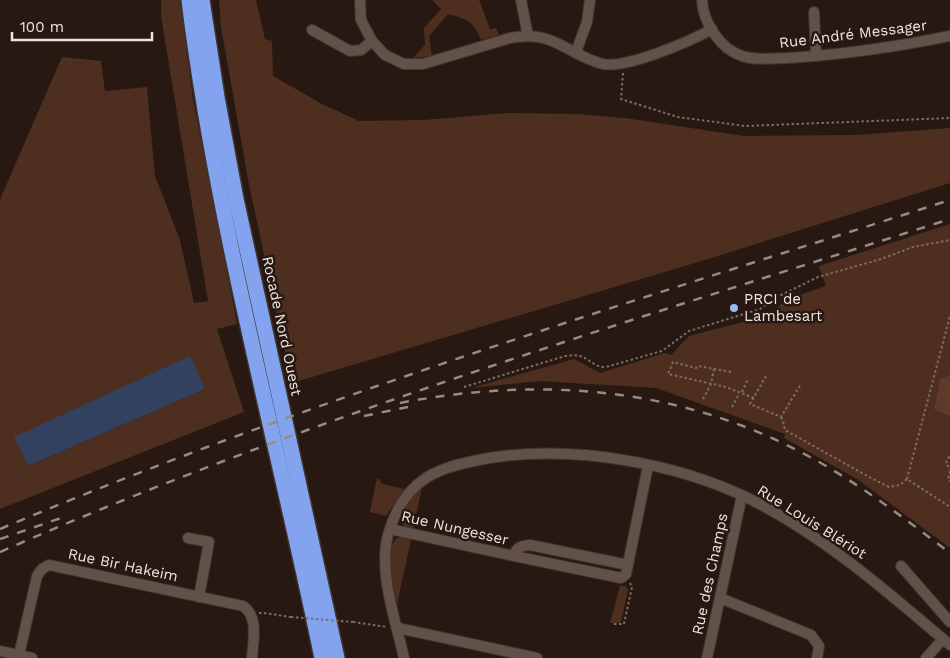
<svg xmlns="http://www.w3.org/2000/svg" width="950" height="658" viewBox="0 0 950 658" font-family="'Work Sans',sans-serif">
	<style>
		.green { fill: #4e2f1f; fill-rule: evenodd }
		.forest { fill: #5e3b29 }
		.water { fill: #334161 }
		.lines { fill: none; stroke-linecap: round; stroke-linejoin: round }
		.minor-casing { stroke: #403532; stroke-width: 12 }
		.highway-casing { stroke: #403532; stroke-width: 18 }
		.path { stroke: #7a6d67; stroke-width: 2; stroke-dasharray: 2.5 2.5; stroke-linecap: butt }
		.minor { stroke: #625149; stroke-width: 10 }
		.highway { stroke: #83a3ee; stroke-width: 15 }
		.rail { stroke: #978a85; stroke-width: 2.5; stroke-dasharray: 9 9; stroke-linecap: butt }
		.path-bridge { stroke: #7a6d67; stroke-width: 2; stroke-dasharray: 2.5 2.5; stroke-linecap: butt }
		.poi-dot { fill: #97b6fd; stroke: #271912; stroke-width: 2 }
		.labels { text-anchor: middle; stroke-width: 5; stroke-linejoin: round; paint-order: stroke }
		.street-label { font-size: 15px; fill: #eee3de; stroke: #271912 }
		.poi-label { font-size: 15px; fill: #eee3de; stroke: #271912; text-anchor: start }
	</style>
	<rect width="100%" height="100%" fill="#271912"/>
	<g class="green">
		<path d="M 161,0 L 180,0 L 193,99 L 237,324 L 217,329 L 244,412 L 0,509 L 0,203 L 1,197 L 62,57 L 101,61 L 105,91 L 147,87 L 155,176 L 180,240 L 194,303 L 208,301 L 161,16 ZM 189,357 L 205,389 L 28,466 L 15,437 Z"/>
		<path d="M 219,0 L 256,0 L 265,39 L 272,41 L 273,76 L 322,104 L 359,121 L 423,120 L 508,113 L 576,114 L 625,118 L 744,136 L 856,135 L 950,128 L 950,183 L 705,260 L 292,383 L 249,185 L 221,27 Z"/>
		<path d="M 432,0 L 479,0 L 490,29 L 496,28 L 499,35 L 481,40 C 474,21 467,19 448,14 L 429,36 L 432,56 L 413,58 L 425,45 L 424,28 L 441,9 Z"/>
		<path d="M 950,224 L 950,375 L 940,379 L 934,410 L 950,416 L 950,548 L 857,479 L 784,438 L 785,434 L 656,388 L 539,381 L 471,388 L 574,359 L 600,373 L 665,353 L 671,355 L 689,336 L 770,315 L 785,300 L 826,286 L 819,266 Z"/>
		<path d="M 377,478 L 379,479 L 382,484 L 404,489 L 386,516 L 370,512 Z"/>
		<path d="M 422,487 L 413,530 L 405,527 L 401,522 C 403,508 412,497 422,487 Z"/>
		<path d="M 403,537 L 411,540 L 397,604 C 394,587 383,551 397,538 Z"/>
		<path d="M 620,586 L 626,586 L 628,591 L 621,621 L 619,623 L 610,623 Z"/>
	</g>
	<path class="forest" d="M 950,375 L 950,416 L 934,410 L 940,379 Z"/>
	<path class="water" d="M 190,356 L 205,389 L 28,466 L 14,437 Z"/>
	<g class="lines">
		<defs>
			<g id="minor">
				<path d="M 360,0 L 361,20 L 372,41 L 385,55 L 404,64 L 423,64 L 510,38 C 555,29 566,55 603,64 C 626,69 691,41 712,29"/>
				<path d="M 521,0 L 528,36"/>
				<path d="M 702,0 C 703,22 720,49 742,56 C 756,61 772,58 787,58 C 842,55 896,47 950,36"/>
				<path d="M 814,12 L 816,56"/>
				<path d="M 312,30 L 350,51 L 361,50 L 372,41"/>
				<path d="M 576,52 L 587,22 L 590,0"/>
				<path d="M 390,529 L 514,556 L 621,578 L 626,574 L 648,466"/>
				<path d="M 188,538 L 209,542 L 199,597"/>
				<path d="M 514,556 C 516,547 521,546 530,545 L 628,565"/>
				<path d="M 901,566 L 950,622"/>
				<path d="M 720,598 L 811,635 L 819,646 L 817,658"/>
				<path d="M 398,628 L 537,658"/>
				<path d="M 0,651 L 32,658"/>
				<path d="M 19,655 L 37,576 L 42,569 L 49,565 L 243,606 C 259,617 253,641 252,658"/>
				<path d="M 404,658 C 396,621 378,573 388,535 C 394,513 406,491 426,478 C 445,466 468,462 489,458 C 573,445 675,462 752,500 C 825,537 888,592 950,645"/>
				<path d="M 707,658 L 742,495"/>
				<path d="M 926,658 L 943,639"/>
			</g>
			<g id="highway">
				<path d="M 189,0 C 216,222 277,439 322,658"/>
				<path d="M 202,0 L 217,97 L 236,199 L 337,658"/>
			</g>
		</defs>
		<use href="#minor" class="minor-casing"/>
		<use href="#highway" class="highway-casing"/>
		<g class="path">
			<path d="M 623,73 L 621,99 L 678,117 L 745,126 L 950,118"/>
			<path d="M 731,372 L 698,366 L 696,368 L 673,362 L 668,374 L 726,387 L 754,398"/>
			<path d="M 766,376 L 750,404 L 781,417 L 801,384"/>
			<path d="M 464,387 L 565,356 C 590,352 588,367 606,367 L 662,351 L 689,331 L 760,309 L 779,296 L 818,277 L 881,259 L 913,247 L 950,240"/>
			<path d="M 742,392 L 748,379"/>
			<path d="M 703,399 L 711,384 L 714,369"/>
			<path d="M 732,407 L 739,394"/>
			<path d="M 781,417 L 783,421 L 785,430 L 871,478 L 889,487 L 900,485 L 907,479 L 950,507"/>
			<path d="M 950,457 L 948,458 L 946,463 L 950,469"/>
			<path d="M 950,471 L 948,479 L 950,481"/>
			<path d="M 907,479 L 950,316"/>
			<path d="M 259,613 L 264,613 L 291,617"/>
			<path d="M 353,622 L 387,627"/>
			<path d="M 614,624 L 624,624 L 632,587 L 630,583"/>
		</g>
		<use href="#minor" class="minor"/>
		<use href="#highway" class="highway"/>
		<g class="rail">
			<path d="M 400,403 C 541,376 682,387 810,457 C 860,484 905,519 950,553"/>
			<path d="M 364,416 L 408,407"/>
			<path d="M 0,529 C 309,399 631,302 950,200"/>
			<path d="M 0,539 L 61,518"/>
			<path d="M 0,552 C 308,417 630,321 950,219"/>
		</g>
		<path class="path-bridge" d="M 291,617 L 353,622"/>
	</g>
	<circle class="poi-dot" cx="734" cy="308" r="5"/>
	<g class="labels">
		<g class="street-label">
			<text transform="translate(853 34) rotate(-7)" y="5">Rue André Messager</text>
			<text transform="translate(282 326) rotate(78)" y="5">Rocade Nord Ouest</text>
			<text transform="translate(812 522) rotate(32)" y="5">Rue Louis Blériot</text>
			<text transform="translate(455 528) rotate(13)" y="5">Rue Nungesser</text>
			<text transform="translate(123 565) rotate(12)" y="5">Rue Bir Hakeim</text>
			<text transform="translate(710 574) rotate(-78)" y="5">Rue des Champs</text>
		</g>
		<g class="poi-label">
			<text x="744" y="304">PRCI de<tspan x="744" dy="17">Lambesart</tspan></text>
		</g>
	</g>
	<path d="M12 32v8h140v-8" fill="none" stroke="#eee3de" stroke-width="2.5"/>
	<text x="20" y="32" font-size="15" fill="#eee3de" stroke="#271912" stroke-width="4" paint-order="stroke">100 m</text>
</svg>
